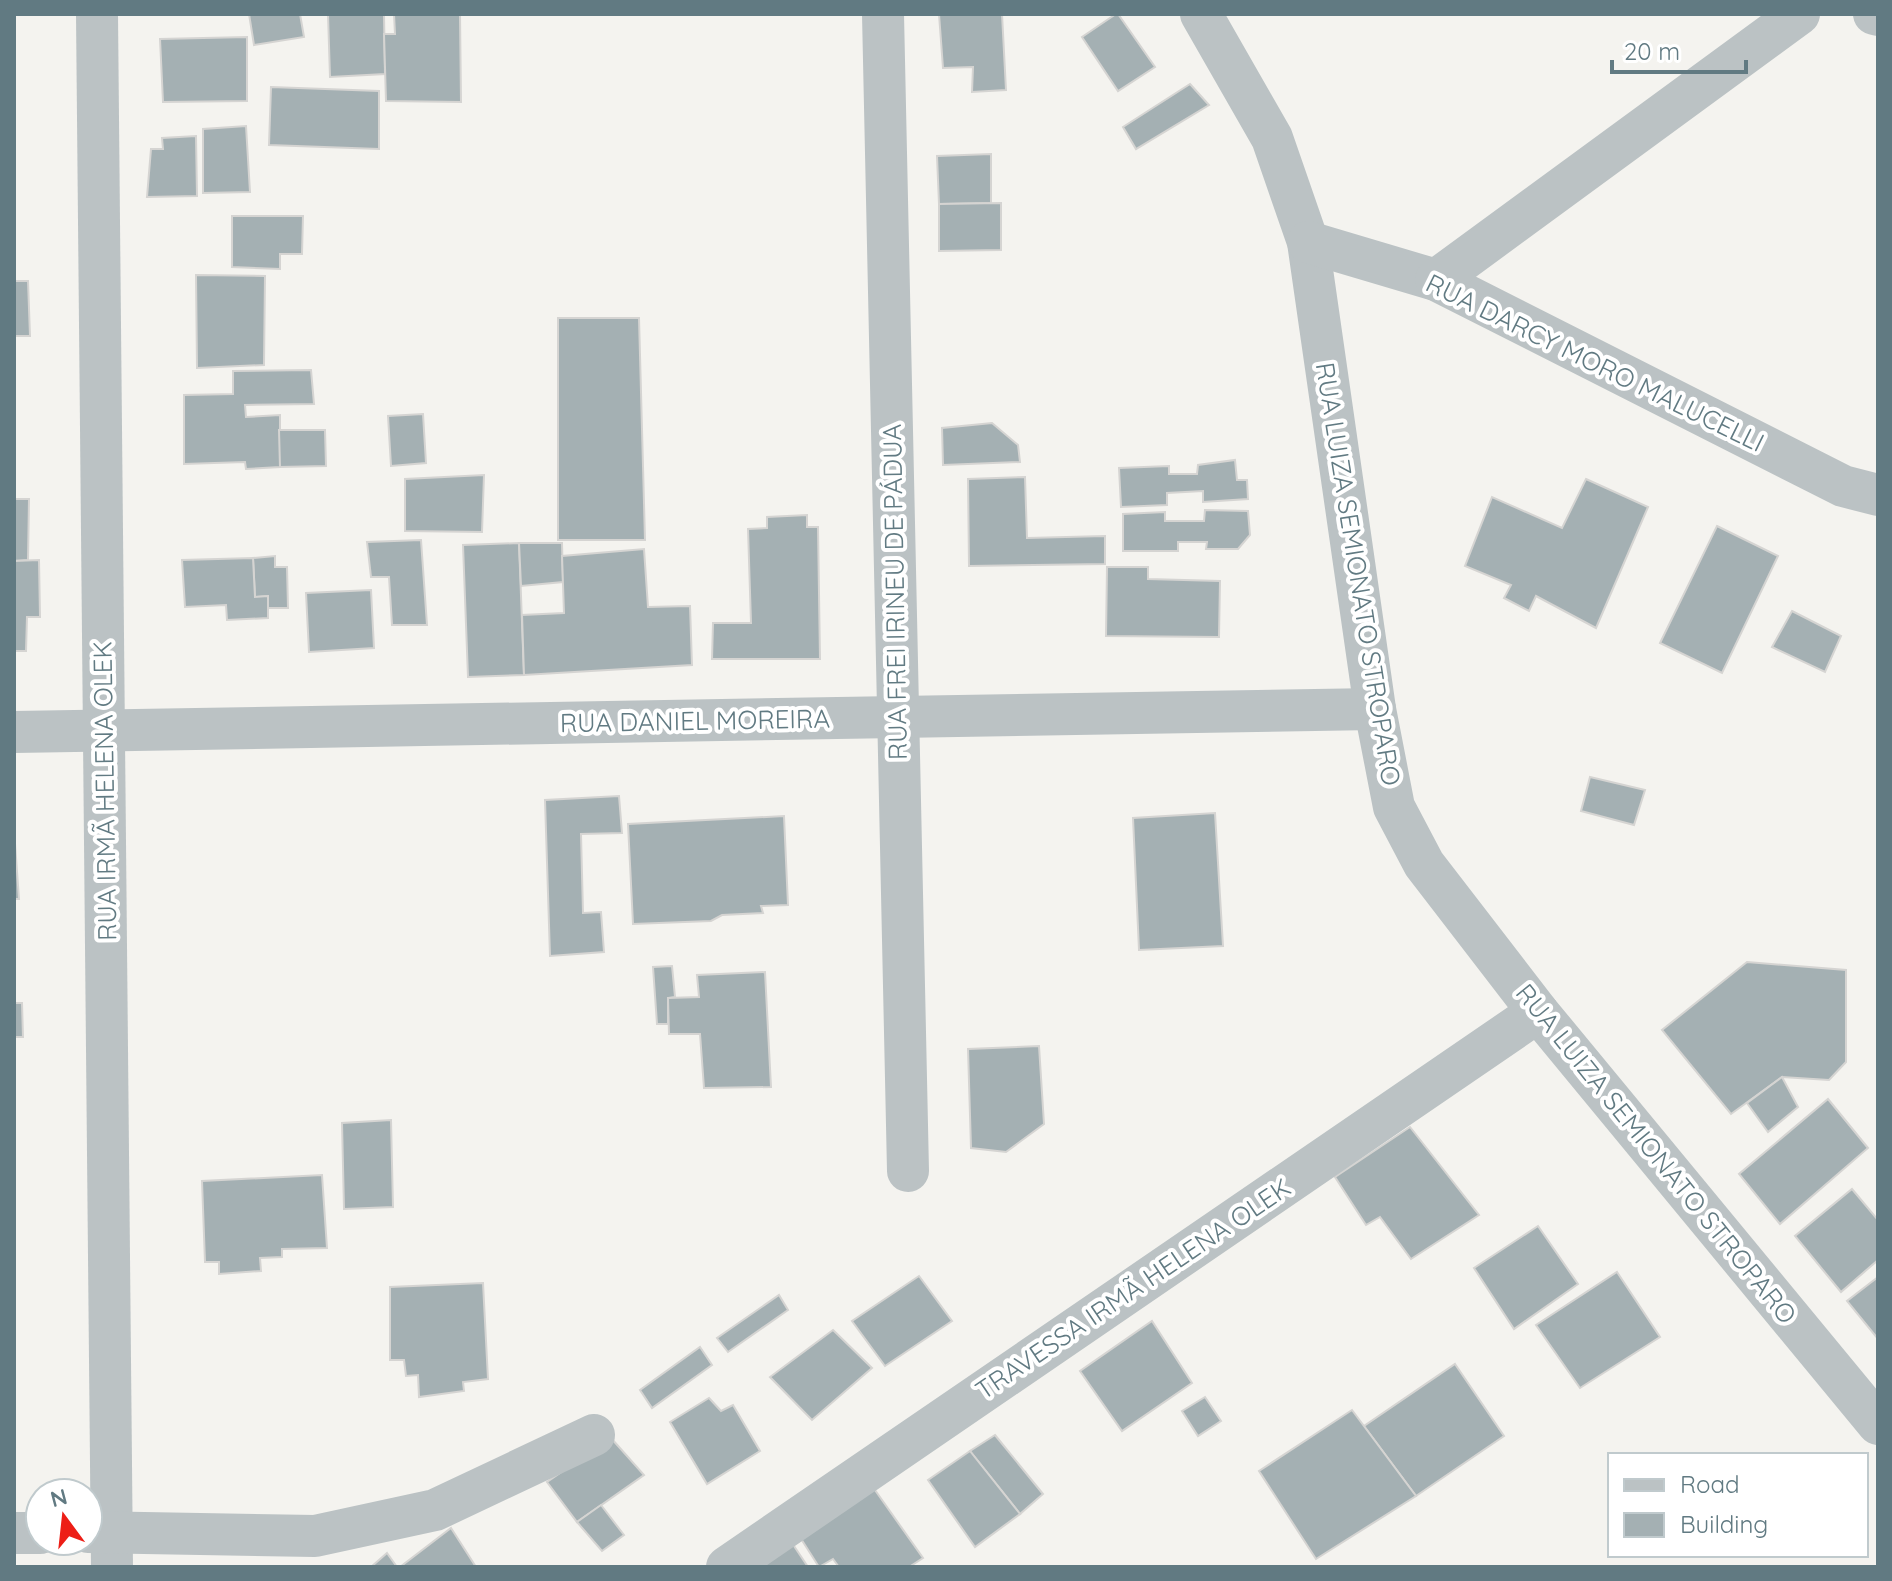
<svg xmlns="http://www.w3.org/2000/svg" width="1892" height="1581" viewBox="0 0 1892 1581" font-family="Quicksand,sans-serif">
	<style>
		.building { fill: #a4b0b3; stroke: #d5d4d2; stroke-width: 2 }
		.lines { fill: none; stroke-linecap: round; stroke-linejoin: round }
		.minor { stroke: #bbc2c4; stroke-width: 42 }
		.labels { text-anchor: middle; stroke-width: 8; stroke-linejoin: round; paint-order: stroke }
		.street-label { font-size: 26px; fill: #617a82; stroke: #fff }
	</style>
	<rect width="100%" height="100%" fill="#f4f3ef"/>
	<g class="building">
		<path d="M 249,14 L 300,14 L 304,37 L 254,45 Z"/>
		<path d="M 328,14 L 384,14 L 385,74 L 330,77 Z"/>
		<path d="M 394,14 L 460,14 L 461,102 L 386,101 L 384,34 L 395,34 Z"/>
		<path d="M 939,14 L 1002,14 L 1006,90 L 972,92 L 973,67 L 943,68 Z"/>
		<path d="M 1116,14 L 1118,14 L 1155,67 L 1118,91 L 1082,37 Z"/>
		<path d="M 247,37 L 247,101 L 163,102 L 160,39 Z"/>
		<path d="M 1190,84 L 1209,105 L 1136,149 L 1123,127 Z"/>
		<path d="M 271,87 L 379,91 L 379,149 L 269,145 Z"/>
		<path d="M 246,126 L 250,192 L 203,193 L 203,129 Z"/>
		<path d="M 196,136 L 197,196 L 147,197 L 151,149 L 163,149 L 162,138 Z"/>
		<path d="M 991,154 L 991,203 L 939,204 L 937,156 Z"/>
		<path d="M 1001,203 L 1001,250 L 939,251 L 939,204 Z"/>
		<path d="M 232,216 L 303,216 L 302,254 L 280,254 L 280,269 L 232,267 Z"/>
		<path d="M 196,275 L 265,276 L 264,365 L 197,368 Z"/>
		<path d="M 14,281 L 28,281 L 30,336 L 14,336 Z"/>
		<path d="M 558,318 L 639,318 L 645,540 L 558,540 Z"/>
		<path d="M 311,370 L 314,404 L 245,405 L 246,417 L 280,415 L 280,467 L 246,469 L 245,462 L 184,464 L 184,395 L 233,394 L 233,371 Z"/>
		<path d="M 423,414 L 426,463 L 391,466 L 388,416 Z"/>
		<path d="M 992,423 L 1018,445 L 1020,462 L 943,465 L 942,428 Z"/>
		<path d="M 279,430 L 325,430 L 326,466 L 280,467 Z"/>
		<path d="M 1235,460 L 1237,480 L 1247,480 L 1248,499 L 1203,502 L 1203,491 L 1167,493 L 1167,505 L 1121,507 L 1119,468 L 1169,466 L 1169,474 L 1197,474 L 1198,465 Z"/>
		<path d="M 484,475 L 482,532 L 405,531 L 405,479 Z"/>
		<path d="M 1025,477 L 1027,538 L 1105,536 L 1105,564 L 969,566 L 968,479 Z"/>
		<path d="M 1586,479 L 1648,507 L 1596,628 L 1536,596 L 1529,611 L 1504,598 L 1511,585 L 1465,566 L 1492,497 L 1562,528 Z"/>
		<path d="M 14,499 L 29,499 L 28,560 L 14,561 Z"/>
		<path d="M 1205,510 L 1248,511 L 1250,535 L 1238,549 L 1206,549 L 1207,542 L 1178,542 L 1178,551 L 1123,551 L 1123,514 L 1165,512 L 1165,521 L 1204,521 Z"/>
		<path d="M 807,515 L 807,527 L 818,527 L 820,659 L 712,659 L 713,623 L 751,623 L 748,529 L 767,528 L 767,517 Z"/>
		<path d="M 1717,526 L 1778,556 L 1722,673 L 1660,643 Z"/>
		<path d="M 421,540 L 427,625 L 392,625 L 389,577 L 371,577 L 367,542 Z"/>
		<path d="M 519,543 L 524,675 L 468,677 L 463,545 Z"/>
		<path d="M 519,543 L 562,543 L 563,582 L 521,586 Z"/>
		<path d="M 644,549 L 648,607 L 690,606 L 692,665 L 524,675 L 522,615 L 564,613 L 562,556 Z"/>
		<path d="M 275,556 L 275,567 L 287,567 L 288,608 L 268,608 L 268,596 L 255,597 L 253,558 Z"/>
		<path d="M 253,558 L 255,597 L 268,596 L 268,618 L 227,620 L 226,605 L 185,607 L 182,560 Z"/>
		<path d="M 39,560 L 40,617 L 27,617 L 26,651 L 14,651 L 14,561 Z"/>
		<path d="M 1107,567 L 1148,567 L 1148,579 L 1220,581 L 1219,637 L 1106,636 Z"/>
		<path d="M 371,590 L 374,648 L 309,652 L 306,593 Z"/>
		<path d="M 1792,611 L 1841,636 L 1825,672 L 1772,647 Z"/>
		<path d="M 1590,777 L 1645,790 L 1634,825 L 1581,811 Z"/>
		<path d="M 619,796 L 622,833 L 581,834 L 583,913 L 601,912 L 604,952 L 550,956 L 545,800 Z"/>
		<path d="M 1215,813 L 1223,946 L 1139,950 L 1133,818 Z"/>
		<path d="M 784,816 L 788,905 L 761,906 L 763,913 L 722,915 L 711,921 L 633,924 L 628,824 Z"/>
		<path d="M 14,830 L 19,899 L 14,899 Z"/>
		<path d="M 1747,962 L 1846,970 L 1846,1062 L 1829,1080 L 1782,1077 L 1731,1114 L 1662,1030 Z"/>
		<path d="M 672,966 L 675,997 L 668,998 L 668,1024 L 657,1024 L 653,967 Z"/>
		<path d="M 765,972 L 771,1087 L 704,1088 L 700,1034 L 669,1034 L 668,998 L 699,997 L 697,975 Z"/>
		<path d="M 14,1003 L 22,1003 L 23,1037 L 14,1037 Z"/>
		<path d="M 1039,1046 L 1044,1124 L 1006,1152 L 971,1148 L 968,1049 Z"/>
		<path d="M 1782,1077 L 1798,1107 L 1768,1132 L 1747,1103 Z"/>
		<path d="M 1828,1099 L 1868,1148 L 1780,1224 L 1739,1174 Z"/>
		<path d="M 391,1120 L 393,1207 L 344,1209 L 342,1123 Z"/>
		<path d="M 1410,1127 L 1479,1215 L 1411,1259 L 1380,1217 L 1366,1225 L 1335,1177 Z"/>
		<path d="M 322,1175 L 327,1248 L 282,1249 L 282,1257 L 260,1258 L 261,1271 L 219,1274 L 219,1262 L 205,1262 L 202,1181 Z"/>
		<path d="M 1852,1189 L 1878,1220 L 1878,1260 L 1841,1292 L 1795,1236 Z"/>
		<path d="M 1538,1226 L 1578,1284 L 1514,1329 L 1474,1268 Z"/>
		<path d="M 1617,1272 L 1660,1337 L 1580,1388 L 1536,1325 Z"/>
		<path d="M 919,1276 L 952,1321 L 885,1366 L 852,1321 Z"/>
		<path d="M 1878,1277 L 1878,1339 L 1847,1301 Z"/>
		<path d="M 483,1283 L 488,1379 L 463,1382 L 464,1391 L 419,1397 L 418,1375 L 406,1376 L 404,1360 L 390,1360 L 390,1287 Z"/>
		<path d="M 779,1295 L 788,1310 L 728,1352 L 717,1338 Z"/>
		<path d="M 1152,1321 L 1192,1383 L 1122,1431 L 1080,1371 Z"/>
		<path d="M 833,1330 L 872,1368 L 812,1420 L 770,1377 Z"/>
		<path d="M 700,1347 L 712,1365 L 652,1408 L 640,1390 Z"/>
		<path d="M 1455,1364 L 1504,1436 L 1416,1496 L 1364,1426 Z"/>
		<path d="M 1205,1397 L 1221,1421 L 1198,1436 L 1182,1411 Z"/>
		<path d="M 709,1398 L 721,1411 L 733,1405 L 760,1451 L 707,1484 L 670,1422 Z"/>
		<path d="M 1352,1410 L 1416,1496 L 1316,1559 L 1259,1471 Z"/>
		<path d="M 995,1435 L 1043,1494 L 1020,1514 L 970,1451 Z"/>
		<path d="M 611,1438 L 644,1475 L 577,1522 L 547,1482 Z"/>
		<path d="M 970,1451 L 1020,1514 L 975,1547 L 928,1480 Z"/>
		<path d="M 870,1483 L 923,1558 L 909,1567 L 839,1567 L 833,1559 L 819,1567 L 798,1534 Z"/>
		<path d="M 601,1505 L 624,1535 L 602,1551 L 577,1522 Z"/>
		<path d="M 451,1528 L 476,1567 L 400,1567 Z"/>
		<path d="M 786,1534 L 808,1567 L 753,1567 Z"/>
		<path d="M 387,1553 L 397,1567 L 371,1567 Z"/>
	</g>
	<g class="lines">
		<g class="minor">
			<path d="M 97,14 L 112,1567"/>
			<path d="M 883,14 L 908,1171"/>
			<path d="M 1201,14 L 1272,138 L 1308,242 L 1375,709 L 1394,807 L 1424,864 L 1538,1012 L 1878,1424"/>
			<path d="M 1874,14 L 1878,15"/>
			<path d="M 1308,242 L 1436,280 L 1843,486 L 1878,495"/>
			<path d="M 1436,280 L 1799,14"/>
			<path d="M 14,732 L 1375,709"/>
			<path d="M 88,1532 L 315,1536 L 435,1510 L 594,1435"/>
			<path d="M 14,1533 L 40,1533"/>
			<path d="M 727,1567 L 1538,1012"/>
		</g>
	</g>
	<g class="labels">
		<g class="street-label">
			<text transform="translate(1595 363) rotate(26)" y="9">RUA DARCY MORO MALUCELLI</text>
			<text transform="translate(1358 574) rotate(81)" y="9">RUA LUIZA SEMIONATO STROPARO</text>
			<text transform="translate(895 592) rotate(-91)" y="9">RUA FREI IRINEU DE PÁDUA</text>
			<text transform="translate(695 721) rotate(-1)" y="9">RUA DANIEL MOREIRA</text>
			<text transform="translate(105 791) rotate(-91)" y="9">RUA IRMÃ HELENA OLEK</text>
			<text transform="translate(1656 1154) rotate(51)" y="9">RUA LUIZA SEMIONATO STROPARO</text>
			<text transform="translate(1133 1289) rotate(-34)" y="9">TRAVESSA IRMÃ HELENA OLEK</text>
		</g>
	</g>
	<rect width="1892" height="1581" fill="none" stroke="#617a82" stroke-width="32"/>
	<rect x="1608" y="1453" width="260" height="104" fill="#ffffff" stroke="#c0cacd" stroke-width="2"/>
	<rect x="1624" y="1479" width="40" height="12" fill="#bbc2c4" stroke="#c0cacd" stroke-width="2"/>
	<text x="1680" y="1493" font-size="24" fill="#617a82">Road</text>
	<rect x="1624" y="1513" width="40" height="24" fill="#a4b0b3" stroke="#c0cacd" stroke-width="2"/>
	<text x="1680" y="1533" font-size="24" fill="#617a82">Building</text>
	<g transform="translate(64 1517) rotate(345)"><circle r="38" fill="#ffffff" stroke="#c0cacd" stroke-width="2"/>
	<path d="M0-6L14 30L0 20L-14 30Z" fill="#ed1e16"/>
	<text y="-12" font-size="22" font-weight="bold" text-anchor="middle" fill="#617a82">N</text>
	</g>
	<path d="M1612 60v12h134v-12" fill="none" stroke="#617a82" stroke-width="4"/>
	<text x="1624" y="60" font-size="24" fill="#617a82" stroke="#ffffff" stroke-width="6" paint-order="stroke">20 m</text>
</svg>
